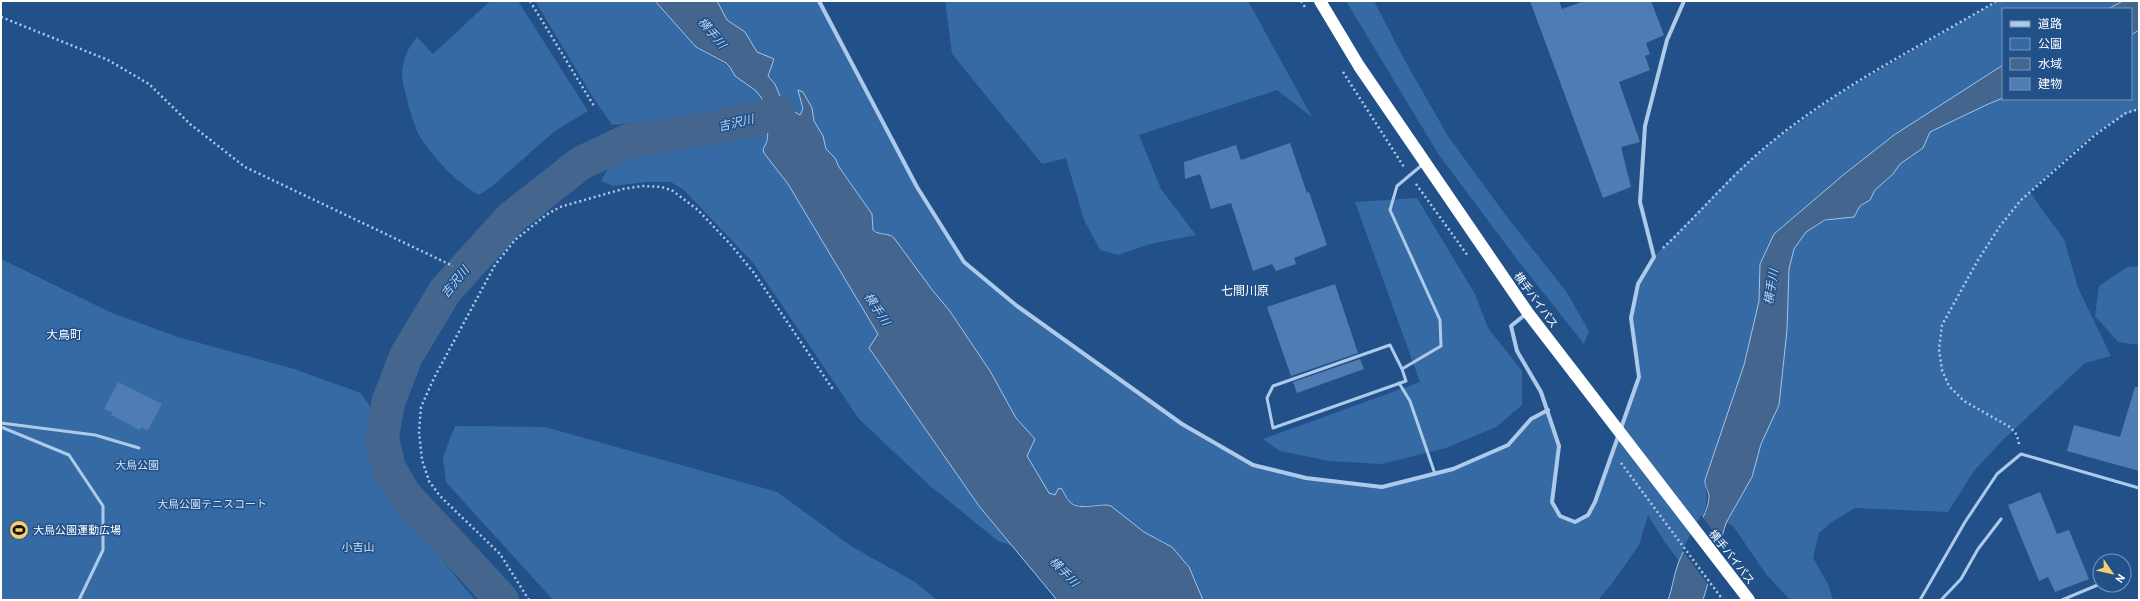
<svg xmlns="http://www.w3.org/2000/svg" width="2140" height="601" viewBox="0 0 2140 601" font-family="Overpass,'Noto Sans JP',sans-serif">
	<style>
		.green { fill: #366aa5 }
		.water { fill: #44668e; stroke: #a1c5eb }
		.pier { fill: #225088 }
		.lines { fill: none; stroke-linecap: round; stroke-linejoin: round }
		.river { stroke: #44668e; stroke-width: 34 }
		.building { fill: #4f7cb2 }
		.path { stroke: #adcaea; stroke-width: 2.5; stroke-dasharray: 2 3; stroke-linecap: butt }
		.lane { stroke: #adcaea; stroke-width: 3 }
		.street { stroke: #adcaea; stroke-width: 4 }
		.highway { stroke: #fff; stroke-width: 12 }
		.highway-bridge { stroke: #fff; stroke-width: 12 }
		.labels { text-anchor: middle; stroke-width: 3; stroke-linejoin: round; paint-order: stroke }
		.street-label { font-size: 11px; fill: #fff; stroke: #225088 }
		.park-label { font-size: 11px; fill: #d2e4f7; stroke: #225088 }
		.poi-label { font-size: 11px; fill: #fff; stroke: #225088; text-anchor: start }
		.water-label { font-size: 12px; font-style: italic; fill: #b9d4f1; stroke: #225088 }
		.neighbourhood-label { font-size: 12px; fill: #fff; stroke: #225088 }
	</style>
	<rect width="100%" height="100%" fill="#225088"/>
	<g class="green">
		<path d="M 490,1 L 518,1 L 588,111 L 555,131 L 491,187 L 479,195 C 454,181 434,159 419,135 C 413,124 402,85 402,73 C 403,59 408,47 417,37 L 433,54 Z"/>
		<path d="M 535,1 L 655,1 L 696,47 L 730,67 L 735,76 L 755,90 L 761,97 L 757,107 L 743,115 L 712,123 L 678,125 L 647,122 L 612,125 L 592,96 Z"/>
		<path d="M 717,1 L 819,1 L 917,187 L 964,262 L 1017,306 L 1182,424 L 1253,465 L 1306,478 L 1382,487 L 1453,469 L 1508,445 L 1531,419 L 1548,410 L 1559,446 L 1552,502 L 1560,516 L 1575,522 L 1588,515 L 1595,502 L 1639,377 L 1631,318 L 1638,284 L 1654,257 L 1736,172 L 1774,140 L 1837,95 L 1997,1 L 2123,1 L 2108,9 L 2003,9 L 2003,65 L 1894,135 L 1842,176 L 1774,234 L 1760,264 L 1759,301 L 1744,365 L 1704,484 C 1715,510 1690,538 1679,561 L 1664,541 L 1648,515 L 1639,545 L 1611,585 L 1598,600 L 1203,600 L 1195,579 L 1172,547 L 1163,541 L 1144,532 L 1111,506 L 1101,504 L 1082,506 L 1070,502 L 1064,492 L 1055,495 L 1049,493 L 1027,456 L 1035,439 L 1016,418 L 990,371 L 949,310 L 933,291 L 894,238 L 876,233 L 873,230 L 872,214 L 839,167 L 835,158 L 826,149 L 823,136 L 814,121 L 812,108 L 803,92 C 800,100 804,105 802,114 L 798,115 L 784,106 L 775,84 L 768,76 L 774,59 L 757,52 L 745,32 L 727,20 Z"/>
		<path d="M 945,1 L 1248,1 L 1312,117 L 1277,90 L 1139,135 L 1161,189 L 1196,235 L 1150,244 L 1118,255 L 1100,250 L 1084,220 L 1066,158 L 1042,164 L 952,54 Z"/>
		<path d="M 1346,1 L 1374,1 L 1404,59 L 1448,136 L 1507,217 L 1566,291 L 1589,331 L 1584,344 L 1519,262 L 1439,155 Z"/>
		<path d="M 2139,30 L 2139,109 C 2097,124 2063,162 2030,192 L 2043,211 L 2064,239 L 2078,288 L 2111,356 L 2085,363 L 2002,441 L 1974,471 L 1948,512 L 1855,508 L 1833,521 L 1819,533 L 1813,558 L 1828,584 L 1833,600 L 1790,600 L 1766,574 L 1733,526 L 1726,523 L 1752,477 L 1761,444 L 1779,405 L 1787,330 L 1789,269 L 1794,249 L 1806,232 L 1816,225 L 1858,208 L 1870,200 L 1875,190 L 1893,174 L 1900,164 L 1923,148 L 1930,132 L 1986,105 L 2003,98 L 2131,99 L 2131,35 Z"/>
		<path d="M 750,123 L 760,123 L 766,125 L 768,141 L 763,149 L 764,153 L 788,184 L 878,334 L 869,348 L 979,506 L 1013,546 L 998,541 L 929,485 L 859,419 L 754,264 L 685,191 L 671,182 L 647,182 L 613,186 L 601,181 L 610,165 L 630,153 L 665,142 L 692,144 L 716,133 L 743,129 Z"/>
		<path d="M 1417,198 L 1475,294 L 1488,328 L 1522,371 L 1522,405 L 1496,427 L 1446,448 L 1382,464 L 1329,461 L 1280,451 L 1263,439 L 1420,382 L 1355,202 Z"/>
		<path d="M 1,259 L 112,313 L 178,337 L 294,369 L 361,393 L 371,408 L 372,446 L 394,502 L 475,600 L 1,600 Z"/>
		<path d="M 2139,266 L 2139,345 L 2118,342 L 2095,316 L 2099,286 L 2127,267 Z"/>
		<path d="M 455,426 L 545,427 L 777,492 L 851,546 L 915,582 L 937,600 L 553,600 L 446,482 L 443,457 Z"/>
	</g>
	<g class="water">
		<path d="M 655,1 L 717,1 L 727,20 L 745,32 L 757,52 L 774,59 L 768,76 L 775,84 L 784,106 L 800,115 L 803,109 L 798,90 L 803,92 L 812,108 L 814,121 L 823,136 L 826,149 L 835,158 L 839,167 L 872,214 L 873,230 C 879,236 888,232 894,238 L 933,291 L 949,310 L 990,371 L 1016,418 L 1035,439 L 1027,456 L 1049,493 L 1055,495 L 1058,489 L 1061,488 C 1064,492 1066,498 1070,502 C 1081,512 1099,502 1111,506 L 1144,532 L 1172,547 L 1189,567 L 1203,600 L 1057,600 L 979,506 L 869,348 L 878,334 L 788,184 L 764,153 L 763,149 C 768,141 769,135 766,125 L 760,123 L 760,115 L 765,111 L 761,97 L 755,90 L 735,76 L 730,67 L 726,63 L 696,47 Z"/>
		<path d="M 2123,1 L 2139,1 L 2139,30 L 2131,35 L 2131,9 L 2108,9 Z"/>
		<path d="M 2003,65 L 2003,98 L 1986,105 L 1930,132 L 1923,148 L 1900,164 L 1893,174 L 1875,190 L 1870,200 L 1860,206 L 1854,217 L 1825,220 L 1806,232 L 1794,249 L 1789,269 L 1787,330 L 1779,405 L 1761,444 L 1752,477 L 1726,523 L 1703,600 L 1668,600 C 1673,587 1674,572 1680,559 C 1688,540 1708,517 1709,497 C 1709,491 1704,486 1705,480 L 1744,365 L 1759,301 L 1760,264 L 1774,234 L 1842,176 L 1894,135 Z"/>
	</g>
	<path class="pier" d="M 1701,515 L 1722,543 L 1709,586 L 1682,550 Z"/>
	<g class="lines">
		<path class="river" d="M 502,600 L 404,494 L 389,468 L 382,438 L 388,403 L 406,356 L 445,291 L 511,218 L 581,163 L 628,141 L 719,127 L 778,113"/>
	</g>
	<g class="building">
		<path d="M 1530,1 L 1559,1 L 1562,9 L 1584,1 L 1651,1 L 1664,35 L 1646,43 L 1650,54 L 1645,56 L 1650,70 L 1619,82 L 1640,142 L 1621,147 L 1631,187 L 1603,198 Z"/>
		<path d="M 1290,143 L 1307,193 L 1309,192 L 1327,245 L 1294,258 L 1296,264 L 1276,271 L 1272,264 L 1253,271 L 1231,203 L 1211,209 L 1200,174 L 1185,179 L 1184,162 L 1236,145 L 1241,160 Z"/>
		<path d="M 1335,284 L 1358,353 L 1291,376 L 1267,307 Z"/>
		<path d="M 1360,359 L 1364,369 L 1297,393 L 1293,382 Z"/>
		<path d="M 118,382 L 162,404 L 148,430 L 141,427 L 140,430 L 111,415 L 112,412 L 104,409 Z"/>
		<path d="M 2135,387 L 2139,387 L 2139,471 L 2067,451 L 2074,425 L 2120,437 Z"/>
		<path d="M 2040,492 L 2057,534 L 2069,530 L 2089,579 L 2055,592 L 2048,577 L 2039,581 L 2008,505 Z"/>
	</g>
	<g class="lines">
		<g class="path">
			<path d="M 530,1 L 594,106"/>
			<path d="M 1301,1 L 1305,7"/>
			<path d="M 1,17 L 108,60 L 149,84 L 190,124 L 245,167 L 453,266"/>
			<path d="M 1343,72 L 1404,167"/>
			<path d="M 1416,184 L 1468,256"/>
			<path d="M 1663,248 C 1701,212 1733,173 1774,140 C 1842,85 1922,45 1997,1"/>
			<path d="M 2019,444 L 2017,435 L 2010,427 L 1964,401 L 1949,386 L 1942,370 L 1939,349 L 1942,325 L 1978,260 L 2000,226 L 2021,200 L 2095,135 L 2126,113 L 2139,109"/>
			<path d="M 1621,463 L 1723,600"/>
			<path d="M 529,600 L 500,554 L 440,496 L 429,481 L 422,460 L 419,432 L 421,407 L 434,378 L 495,265 L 515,240 L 546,215 L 560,207 L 623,189 L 642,186 L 662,187 L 673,191 L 698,210 L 731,245 L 754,273 L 834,391"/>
		</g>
		<g class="lane">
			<path d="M 1402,369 L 1390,345 L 1273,386 L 1267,398 L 1273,428 L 1406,381 L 1402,369 L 1441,346 L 1440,320 L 1390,210 L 1397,186 L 1422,165"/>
			<path d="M 1399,383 L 1410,401 L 1435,474"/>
			<path d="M 1,423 L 95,435 L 139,448"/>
			<path d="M 1,427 L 69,455 L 103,506 L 103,550 L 79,600"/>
			<path d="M 1920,600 L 1965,522 L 1997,474 L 2021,454 L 2139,488"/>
			<path d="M 1941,600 L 1961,579 L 1978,549 L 2001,519"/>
			<path d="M 2062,600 L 2100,584"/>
		</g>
		<g class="street">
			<path d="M 819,1 L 917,187 L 964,262 L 1017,306 L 1182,424 L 1253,465 L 1306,478 L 1382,487 L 1453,469 L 1508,445 L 1531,419 L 1548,410"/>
			<path d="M 1527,313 L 1511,326 L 1517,351 L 1541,392 L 1559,446 L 1552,502 L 1560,516 L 1575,522 L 1588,515 L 1595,502 L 1639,377 L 1631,318 L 1638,284 L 1654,257 L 1640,202 L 1645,126 L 1667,40 L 1684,1"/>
		</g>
		<path class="highway" d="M 1320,1 L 1359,66 L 1528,313 L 1575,374"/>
		<path class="highway-bridge" d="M 1575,374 L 1749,600"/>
	</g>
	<defs>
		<symbol id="stadium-disc" viewBox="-11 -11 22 22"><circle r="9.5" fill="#f6cd6f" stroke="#225088"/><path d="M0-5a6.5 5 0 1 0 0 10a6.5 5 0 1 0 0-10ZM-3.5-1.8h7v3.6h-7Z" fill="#111"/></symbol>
	</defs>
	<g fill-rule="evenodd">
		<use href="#stadium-disc" x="8" y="519" width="22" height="22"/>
	</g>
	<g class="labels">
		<g class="street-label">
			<text transform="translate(1536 300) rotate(54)" y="4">横手バイパス</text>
			<text transform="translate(1732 557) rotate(52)" y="4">横手バイパス</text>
		</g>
		<g class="park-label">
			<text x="137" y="469">大鳥公園</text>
			<text x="212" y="508">大鳥公園テニスコート</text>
			<text x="358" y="551">小吉山</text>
		</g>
		<g class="poi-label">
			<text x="33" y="534">大鳥公園運動広場</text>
		</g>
		<g class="water-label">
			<text transform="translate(712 33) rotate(50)" y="4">横手川</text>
			<text transform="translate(736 123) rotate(-13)" y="4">吉沢川</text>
			<text transform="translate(455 282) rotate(-51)" y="4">吉沢川</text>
			<text transform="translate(1771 287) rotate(-81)" y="4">横手川</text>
			<text transform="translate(877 309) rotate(57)" y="4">横手川</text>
			<text transform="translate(1064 572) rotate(46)" y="4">横手川</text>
		</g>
		<g class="neighbourhood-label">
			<text x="1245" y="295">七間川原</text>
			<text x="64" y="339">大鳥町</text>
		</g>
	</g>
	<rect width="2140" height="601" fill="none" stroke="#ffffff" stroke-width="4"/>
	<rect x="2002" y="8" width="130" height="92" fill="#225088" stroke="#7a96b8"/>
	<rect x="2010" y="21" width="20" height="6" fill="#adcaea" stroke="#7a96b8"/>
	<text x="2038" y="28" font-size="12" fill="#ffffff">道路</text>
	<rect x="2010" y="38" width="20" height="12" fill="#366aa5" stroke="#7a96b8"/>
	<text x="2038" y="48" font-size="12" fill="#ffffff">公園</text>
	<rect x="2010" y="58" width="20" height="12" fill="#44668e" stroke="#7a96b8"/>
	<text x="2038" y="68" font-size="12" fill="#ffffff">水域</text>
	<rect x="2010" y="78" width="20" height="12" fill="#4f7cb2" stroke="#7a96b8"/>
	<text x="2038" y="88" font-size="12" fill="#ffffff">建物</text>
	<g transform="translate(2112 573) rotate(124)"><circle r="19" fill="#225088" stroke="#7a96b8"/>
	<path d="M0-3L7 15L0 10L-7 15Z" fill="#f6cd6f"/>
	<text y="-6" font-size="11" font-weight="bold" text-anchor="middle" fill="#ffffff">N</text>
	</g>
</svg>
